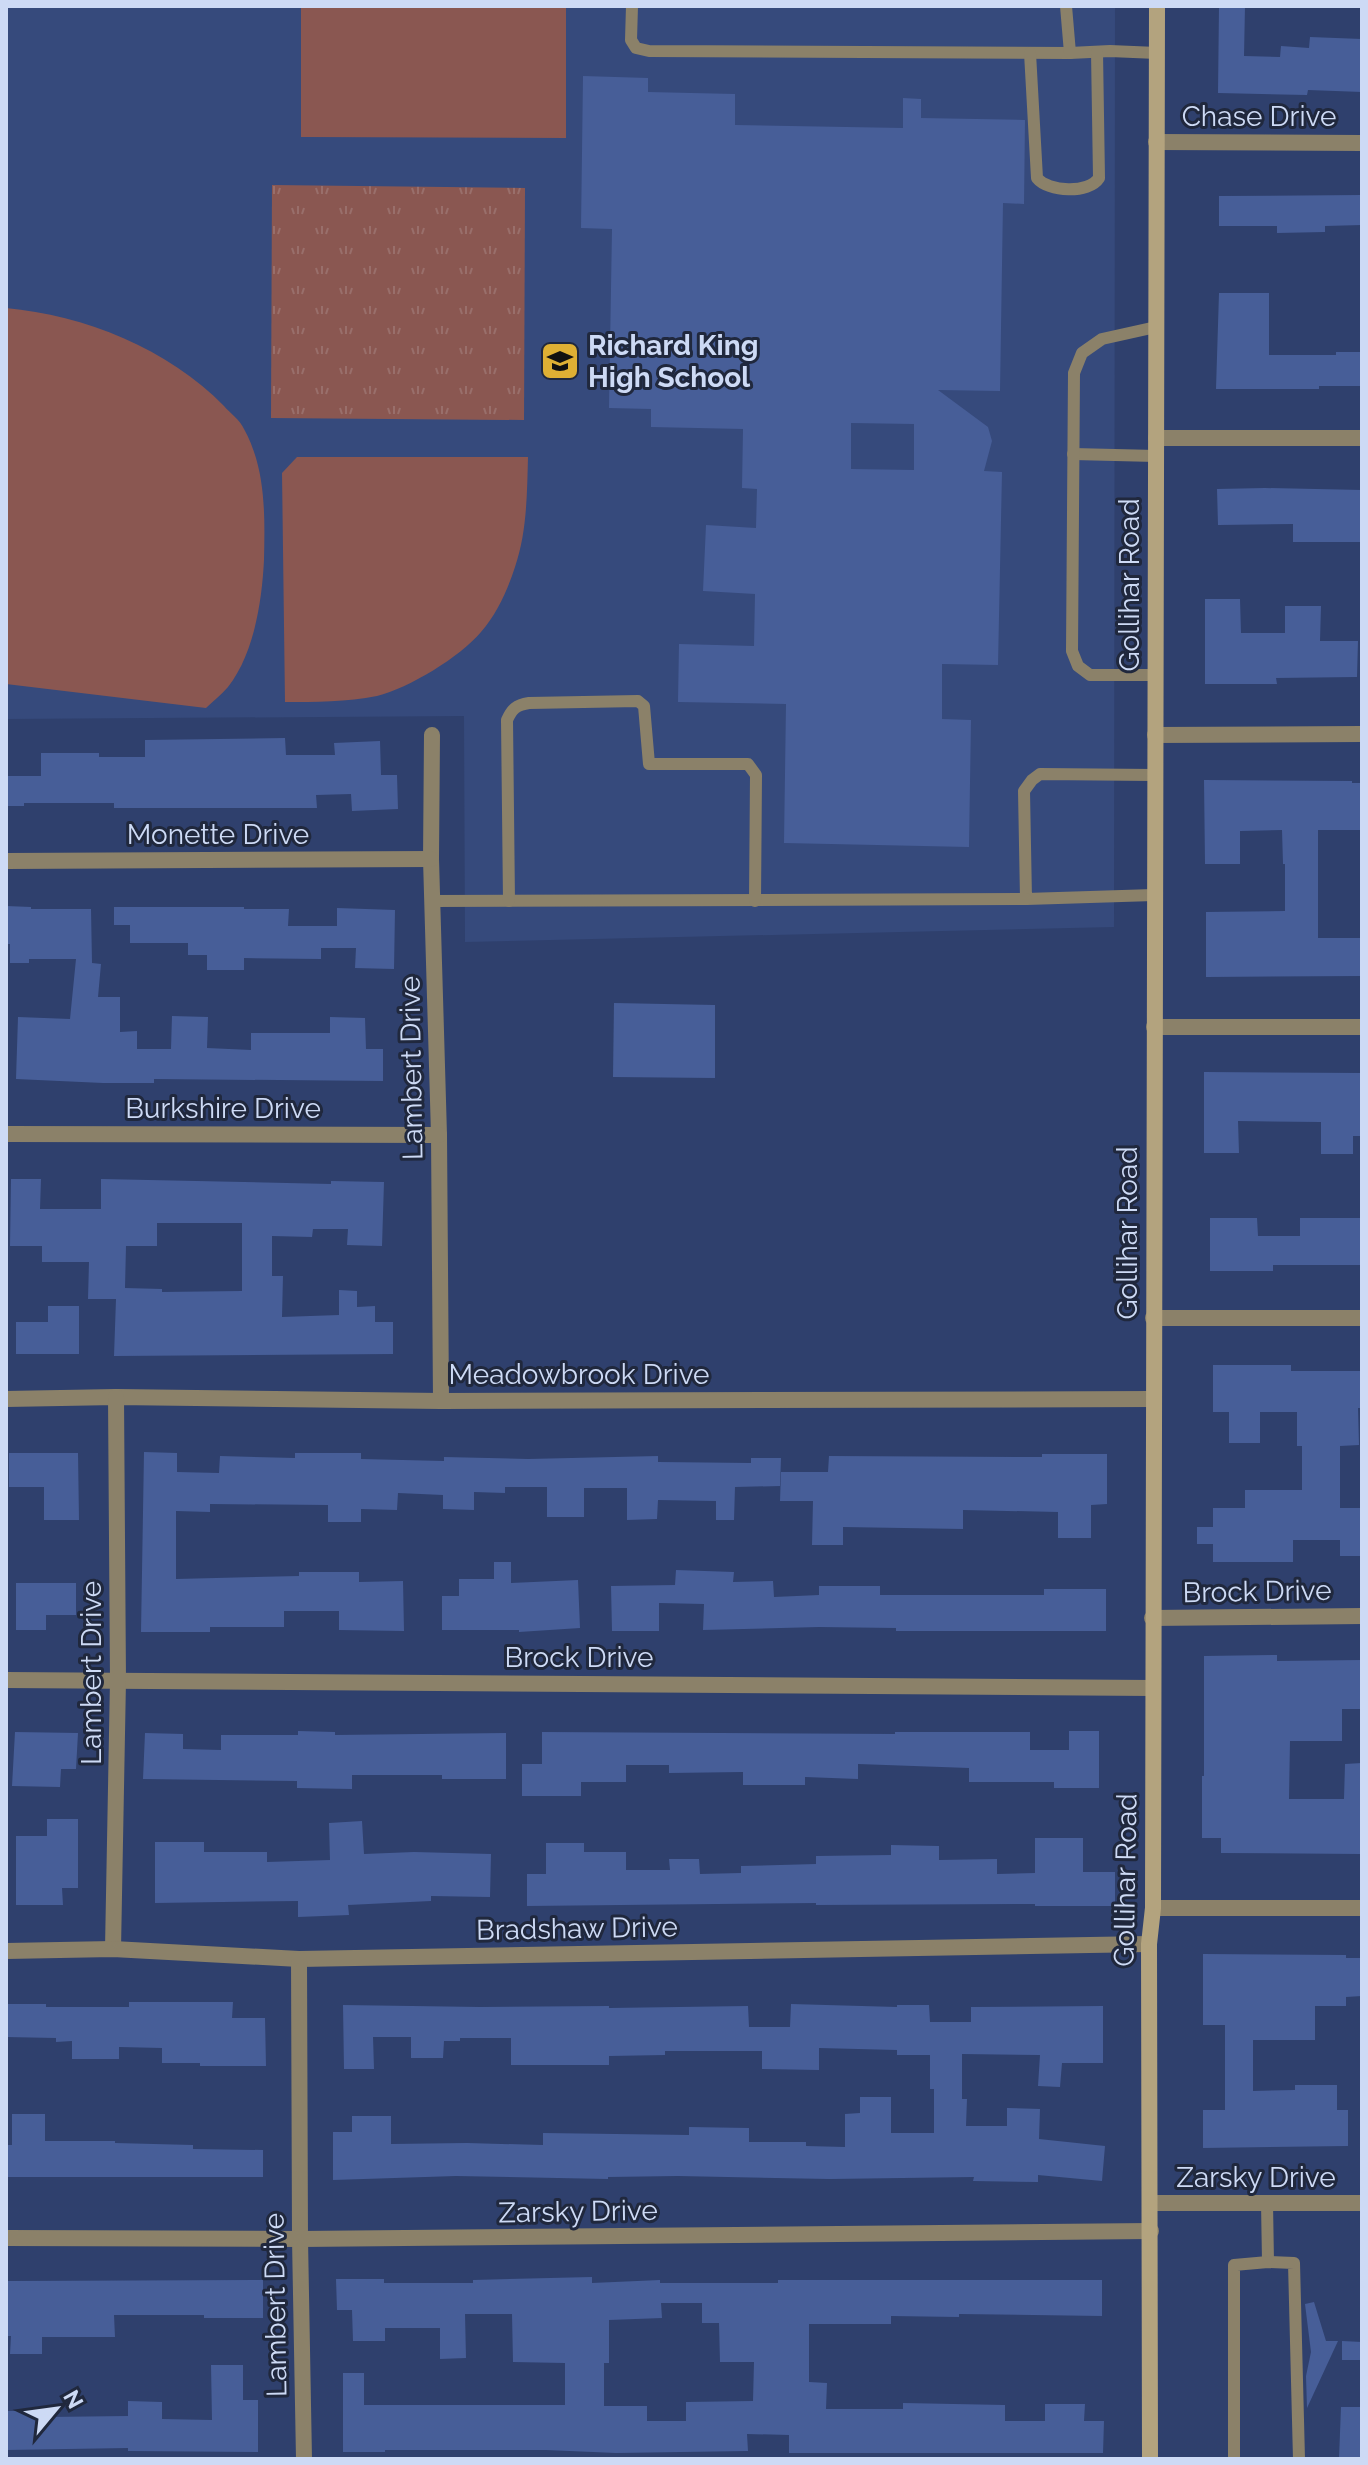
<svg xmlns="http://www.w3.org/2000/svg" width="1368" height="2465" viewBox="0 0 1368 2465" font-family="Raleway,sans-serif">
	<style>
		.built { fill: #364a7c }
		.green { fill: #8a5751 }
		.park { fill: url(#park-tufts) }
		.building { fill: #475e98; fill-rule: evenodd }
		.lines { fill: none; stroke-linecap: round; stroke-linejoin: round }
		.lane { stroke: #8b8169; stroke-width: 12 }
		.street { stroke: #8b8169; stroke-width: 16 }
		.secondary { stroke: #b3a37e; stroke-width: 16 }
		.labels { text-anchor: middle; stroke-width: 6; stroke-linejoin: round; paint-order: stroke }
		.street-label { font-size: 28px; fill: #cddaf5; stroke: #20283d }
		.poi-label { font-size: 28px; font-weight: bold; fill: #cddaf5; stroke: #20283d; text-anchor: start }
	</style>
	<defs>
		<pattern id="park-tufts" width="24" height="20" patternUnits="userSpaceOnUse" patternTransform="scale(2)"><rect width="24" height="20" fill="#8a5751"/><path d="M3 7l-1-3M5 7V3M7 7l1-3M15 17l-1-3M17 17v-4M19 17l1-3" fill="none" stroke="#996f6b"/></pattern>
	</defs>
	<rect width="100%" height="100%" fill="#2f406d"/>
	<path class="built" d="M 6,6 L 1115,6 L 1114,927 L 465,942 L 464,716 L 6,719 Z"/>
	<g class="green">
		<path d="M 301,6 L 566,6 L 566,138 L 301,137 Z"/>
		<path d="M 6,308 C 84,315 169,349 224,406 C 230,413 240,420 244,429 C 266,469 265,515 264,560 C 262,601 254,654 228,687 C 221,695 213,701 206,708 L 6,684 Z"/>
		<path d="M 297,457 L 528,457 C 527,494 527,532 515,567 C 508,589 497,614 481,632 C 460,657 409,688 377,696 C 347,702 315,702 285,702 L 282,473 Z"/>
	</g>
	<path class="park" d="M 272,185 L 525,188 L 524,420 L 271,418 Z"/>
	<g class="building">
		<path d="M 1219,6 L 1245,6 L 1244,56 L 1280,57 L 1281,46 L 1309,48 L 1310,37 L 1362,39 L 1362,92 L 1308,90 L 1307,95 L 1218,93 Z"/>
		<path d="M 583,76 L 648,78 L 648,92 L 735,94 L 735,125 L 903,128 L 903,98 L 921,99 L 921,118 L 1025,120 L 1024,204 L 1003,203 L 1000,391 L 938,390 L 988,427 L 992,441 L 984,471 L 1002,472 L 998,665 L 942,664 L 942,719 L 971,720 L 969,847 L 784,843 L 786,704 L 678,702 L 679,644 L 754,646 L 755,594 L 703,591 L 706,525 L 756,528 L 757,489 L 742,488 L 743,429 L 651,427 L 651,409 L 609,408 L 612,229 L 581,228 ZM 851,423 L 914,424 L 914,470 L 851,469 Z"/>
		<path d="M 1362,195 L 1362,225 L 1325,226 L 1325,232 L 1277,233 L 1277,226 L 1219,226 L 1219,196 Z"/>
		<path d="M 1219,293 L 1269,293 L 1269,355 L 1336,355 L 1336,352 L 1362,352 L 1362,386 L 1319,386 L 1319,389 L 1216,389 Z"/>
		<path d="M 1265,488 L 1362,490 L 1362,542 L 1293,542 L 1293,524 L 1218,525 L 1217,489 Z"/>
		<path d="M 1205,599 L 1240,599 L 1241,633 L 1285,633 L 1285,606 L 1321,606 L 1320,641 L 1358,641 L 1357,677 L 1276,678 L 1277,684 L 1205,684 Z"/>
		<path d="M 285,738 L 286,755 L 335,755 L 334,743 L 380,741 L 381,775 L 397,775 L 398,809 L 352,811 L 351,794 L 316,795 L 317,808 L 114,808 L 114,803 L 24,803 L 24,806 L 6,806 L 6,776 L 41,776 L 41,753 L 99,753 L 99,757 L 145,757 L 145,740 Z"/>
		<path d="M 1204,780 L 1352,781 L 1352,783 L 1362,783 L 1362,830 L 1318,830 L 1318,938 L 1362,938 L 1362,976 L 1206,977 L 1206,912 L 1285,911 L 1285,864 L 1283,864 L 1282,830 L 1240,831 L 1240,864 L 1205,864 Z"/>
		<path d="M 6,906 L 31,907 L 31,909 L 91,909 L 92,963 L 101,964 L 98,997 L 120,997 L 120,1032 L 137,1031 L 137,1049 L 171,1049 L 172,1016 L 208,1017 L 207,1048 L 251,1050 L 251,1033 L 330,1033 L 330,1017 L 365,1018 L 366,1049 L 383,1049 L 383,1081 L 154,1079 L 154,1083 L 103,1083 L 16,1079 L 18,1017 L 70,1019 L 76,959 L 29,959 L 29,963 L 10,963 L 10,944 L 6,944 Z"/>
		<path d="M 114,907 L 244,907 L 244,909 L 289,909 L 288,926 L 337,926 L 337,908 L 395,910 L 394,969 L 355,968 L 356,948 L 321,948 L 321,959 L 244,958 L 244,970 L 207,970 L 207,955 L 188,955 L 188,943 L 130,943 L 130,925 L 114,925 Z"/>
		<path d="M 614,1003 L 715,1005 L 715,1078 L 613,1077 Z"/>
		<path d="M 1204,1072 L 1362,1073 L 1362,1136 L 1353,1136 L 1353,1154 L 1321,1154 L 1321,1122 L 1238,1121 L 1239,1153 L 1204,1153 Z"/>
		<path d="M 11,1179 L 41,1179 L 40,1209 L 101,1209 L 101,1179 L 331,1184 L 331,1181 L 384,1182 L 382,1246 L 347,1245 L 348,1229 L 313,1229 L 312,1237 L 272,1236 L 272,1276 L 283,1276 L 282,1317 L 339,1315 L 339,1290 L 357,1291 L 357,1307 L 375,1306 L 375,1322 L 393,1322 L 393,1354 L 114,1356 L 116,1299 L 88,1299 L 89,1262 L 42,1262 L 42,1246 L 10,1246 ZM 157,1223 L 242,1223 L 242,1291 L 162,1292 L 162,1289 L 125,1288 L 126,1246 L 157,1246 Z"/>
		<path d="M 1210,1218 L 1257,1218 L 1258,1236 L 1300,1236 L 1300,1218 L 1362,1218 L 1362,1265 L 1273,1265 L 1273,1271 L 1210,1271 Z"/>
		<path d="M 48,1306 L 79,1306 L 79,1354 L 16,1354 L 16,1322 L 48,1322 Z"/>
		<path d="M 1213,1365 L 1291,1365 L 1291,1371 L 1362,1371 L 1362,1408 L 1358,1408 L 1359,1445 L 1340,1446 L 1340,1508 L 1362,1508 L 1362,1556 L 1340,1556 L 1340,1540 L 1293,1540 L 1293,1562 L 1213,1562 L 1213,1544 L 1197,1544 L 1197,1527 L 1213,1527 L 1213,1508 L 1245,1508 L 1245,1490 L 1302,1490 L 1302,1446 L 1297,1446 L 1297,1412 L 1260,1412 L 1260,1443 L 1229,1443 L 1229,1412 L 1213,1412 Z"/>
		<path d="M 144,1452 L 177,1453 L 177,1472 L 219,1473 L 220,1456 L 295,1458 L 295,1453 L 361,1453 L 361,1459 L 444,1461 L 444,1457 L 528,1459 L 658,1456 L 658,1462 L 751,1463 L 751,1458 L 781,1458 L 780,1486 L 735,1487 L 734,1520 L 716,1520 L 716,1501 L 658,1500 L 657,1519 L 627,1520 L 627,1488 L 584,1488 L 584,1517 L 547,1517 L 547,1487 L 505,1487 L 505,1493 L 474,1492 L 474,1510 L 443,1509 L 443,1495 L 398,1493 L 397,1510 L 361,1509 L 361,1522 L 328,1522 L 328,1505 L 210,1504 L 210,1512 L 176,1511 L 176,1579 L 299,1576 L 299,1572 L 359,1572 L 359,1582 L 403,1581 L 404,1631 L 339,1630 L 339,1611 L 284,1611 L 284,1627 L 210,1627 L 210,1632 L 141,1632 Z"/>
		<path d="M 9,1453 L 78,1453 L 79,1520 L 44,1520 L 44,1487 L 9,1487 Z"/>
		<path d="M 1042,1454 L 1107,1454 L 1107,1504 L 1091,1505 L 1091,1538 L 1058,1538 L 1058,1512 L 963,1510 L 963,1529 L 843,1527 L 843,1545 L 812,1545 L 813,1501 L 780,1501 L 781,1472 L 828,1472 L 829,1456 L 1042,1457 Z"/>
		<path d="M 494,1562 L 511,1562 L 511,1583 L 578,1580 L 580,1628 L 519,1632 L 519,1630 L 442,1630 L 442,1596 L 459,1596 L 459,1579 L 494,1579 Z"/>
		<path d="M 676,1570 L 734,1572 L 733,1582 L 773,1581 L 774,1597 L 819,1595 L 819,1586 L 880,1586 L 880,1595 L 1044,1595 L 1044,1589 L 1106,1589 L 1106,1631 L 896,1631 L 896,1628 L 819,1627 L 703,1630 L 704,1604 L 659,1603 L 659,1631 L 612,1631 L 611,1586 L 675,1585 Z"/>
		<path d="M 16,1583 L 76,1583 L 76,1615 L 46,1615 L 46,1630 L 16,1630 Z"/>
		<path d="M 1277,1655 L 1277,1661 L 1362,1660 L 1362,1709 L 1342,1709 L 1342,1741 L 1290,1741 L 1289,1799 L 1344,1799 L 1345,1764 L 1362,1763 L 1361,1854 L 1221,1853 L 1221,1838 L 1202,1838 L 1202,1776 L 1204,1776 L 1204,1656 Z"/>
		<path d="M 298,1731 L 335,1732 L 335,1735 L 506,1733 L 506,1779 L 442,1779 L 442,1775 L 352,1775 L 352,1789 L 297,1788 L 297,1781 L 143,1779 L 145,1733 L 183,1734 L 183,1749 L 221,1750 L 221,1735 L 298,1735 Z"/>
		<path d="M 1069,1731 L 1099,1731 L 1099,1788 L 1054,1788 L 1054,1782 L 969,1782 L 969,1768 L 858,1764 L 858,1779 L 805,1777 L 805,1785 L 743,1785 L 743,1772 L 669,1773 L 669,1765 L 626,1765 L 626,1782 L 581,1782 L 581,1796 L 522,1796 L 522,1764 L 542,1764 L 542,1732 L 895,1734 L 895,1732 L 1030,1732 L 1030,1750 L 1069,1750 Z"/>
		<path d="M 15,1732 L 78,1733 L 76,1769 L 61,1769 L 60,1787 L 12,1786 Z"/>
		<path d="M 47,1819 L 78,1819 L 78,1888 L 62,1888 L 63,1905 L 16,1905 L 16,1836 L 47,1836 Z"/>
		<path d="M 362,1821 L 364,1854 L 414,1852 L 491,1854 L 490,1897 L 431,1896 L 431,1901 L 348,1905 L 349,1915 L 298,1917 L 298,1901 L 155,1903 L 155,1842 L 204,1842 L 204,1852 L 267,1852 L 267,1862 L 330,1860 L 329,1823 Z"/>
		<path d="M 1035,1838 L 1083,1838 L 1083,1872 L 1115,1872 L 1115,1906 L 1035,1906 L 1035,1904 L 816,1905 L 816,1903 L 527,1906 L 527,1874 L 546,1874 L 546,1843 L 584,1843 L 584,1852 L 626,1852 L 626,1870 L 670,1870 L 669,1859 L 699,1859 L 700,1874 L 741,1873 L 741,1866 L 816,1864 L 816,1856 L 891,1855 L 891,1845 L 939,1846 L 939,1860 L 997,1859 L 997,1874 L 1035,1873 Z"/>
		<path d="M 1203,1954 L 1346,1955 L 1346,1958 L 1362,1958 L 1362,1996 L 1346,1997 L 1346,2006 L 1315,2006 L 1315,2040 L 1253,2040 L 1253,2091 L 1295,2090 L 1295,2085 L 1337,2085 L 1337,2110 L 1348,2110 L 1348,2146 L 1203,2148 L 1203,2110 L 1225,2110 L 1225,2025 L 1203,2025 Z"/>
		<path d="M 129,2002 L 233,2002 L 232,2018 L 265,2018 L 266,2066 L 200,2066 L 200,2063 L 162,2063 L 162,2048 L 119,2047 L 119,2059 L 72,2059 L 72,2041 L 56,2042 L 56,2038 L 6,2037 L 6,2004 L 46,2004 L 46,2007 L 129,2007 Z"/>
		<path d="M 791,2004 L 897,2007 L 897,2005 L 929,2005 L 930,2022 L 971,2022 L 971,2007 L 1103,2006 L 1103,2063 L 1062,2063 L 1060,2087 L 1038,2086 L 1040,2055 L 962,2054 L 962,2099 L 967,2099 L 966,2126 L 1007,2126 L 1007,2108 L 1040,2109 L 1039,2139 L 1105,2146 L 1102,2181 L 1038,2175 L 1038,2182 L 973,2181 L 974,2177 L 830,2179 L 678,2176 L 608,2177 L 608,2179 L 456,2176 L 333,2180 L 333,2132 L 352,2132 L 352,2116 L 391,2116 L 391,2144 L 467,2143 L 543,2145 L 543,2133 L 689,2135 L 689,2127 L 749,2128 L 749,2142 L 806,2142 L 806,2146 L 845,2147 L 845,2114 L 860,2113 L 860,2097 L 891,2097 L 891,2133 L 934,2133 L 934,2089 L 930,2089 L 930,2055 L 897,2055 L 897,2050 L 819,2048 L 819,2070 L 762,2069 L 762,2051 L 665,2051 L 665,2055 L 609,2056 L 609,2065 L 511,2065 L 511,2038 L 460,2038 L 460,2041 L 444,2041 L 443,2058 L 411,2058 L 411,2037 L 373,2037 L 374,2069 L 344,2069 L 343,2005 L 480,2007 L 609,2006 L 609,2008 L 748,2006 L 749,2027 L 790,2027 Z"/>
		<path d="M 12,2114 L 45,2114 L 45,2141 L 115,2141 L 115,2143 L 193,2145 L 193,2149 L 263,2150 L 263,2177 L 6,2177 L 6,2145 L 12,2145 Z"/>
		<path d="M 592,2277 L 592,2283 L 660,2280 L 660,2283 L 778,2283 L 778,2280 L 1102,2280 L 1102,2316 L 959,2314 L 959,2317 L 891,2316 L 891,2324 L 809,2324 L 809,2382 L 827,2383 L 826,2409 L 903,2409 L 903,2403 L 1005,2405 L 1005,2421 L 1045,2421 L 1045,2404 L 1085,2404 L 1084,2421 L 1104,2421 L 1103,2453 L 789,2453 L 789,2435 L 747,2434 L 748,2451 L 616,2453 L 546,2450 L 385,2450 L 385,2452 L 343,2452 L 343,2373 L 364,2373 L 364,2405 L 565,2405 L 565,2363 L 513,2362 L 512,2314 L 465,2314 L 466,2358 L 440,2359 L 440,2328 L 385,2328 L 385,2341 L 353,2341 L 352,2310 L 337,2310 L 336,2279 L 384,2279 L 384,2283 L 473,2283 L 473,2280 ZM 661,2303 L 702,2303 L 702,2323 L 719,2323 L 720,2362 L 754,2362 L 753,2401 L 686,2402 L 686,2421 L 647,2421 L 647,2406 L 604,2406 L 604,2363 L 609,2363 L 609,2320 L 662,2318 Z"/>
		<path d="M 263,2280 L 263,2318 L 204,2318 L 204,2315 L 114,2315 L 115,2337 L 42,2337 L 42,2354 L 10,2354 L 11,2336 L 6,2336 L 6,2281 Z"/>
		<path d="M 1314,2302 L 1326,2341 L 1338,2341 L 1307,2408 L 1306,2376 L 1311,2352 L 1305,2304 Z"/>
		<path d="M 1342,2341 L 1362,2342 L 1362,2360 L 1342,2360 Z"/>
		<path d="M 211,2365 L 243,2365 L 243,2400 L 258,2400 L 258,2452 L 128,2451 L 128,2448 L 6,2450 L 6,2411 L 47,2411 L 47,2417 L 128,2416 L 128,2401 L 162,2402 L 162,2419 L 212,2420 Z"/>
		<path d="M 1341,2407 L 1362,2407 L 1362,2459 L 1339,2459 Z"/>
	</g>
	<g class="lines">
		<g class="lane">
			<path d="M 632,6 L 631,40 L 636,48 L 649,51 L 1070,53"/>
			<path d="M 1066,6 L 1070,53 L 1110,51 L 1157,53"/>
			<path d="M 1030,53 L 1037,178 C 1048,192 1089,194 1099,178 L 1097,52"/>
			<path d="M 1073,454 L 1156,456"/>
			<path d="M 1155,675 L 1090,675 L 1078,666 L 1072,651 L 1074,373 L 1082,353 L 1102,339 L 1156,327"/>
			<path d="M 1154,895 L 1026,899 L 1024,791 L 1032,780 L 1040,774 L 1154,775"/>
			<path d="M 432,901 L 1026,899"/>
			<path d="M 509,901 L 507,720 C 512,709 516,705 529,703 L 638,701 L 644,706 L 649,764 L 748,764 L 756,775 L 755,901"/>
			<path d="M 1267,2203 L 1268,2262"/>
			<path d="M 1234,2459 L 1234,2265 L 1268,2262 L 1294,2263 L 1299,2459"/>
		</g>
		<g class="street">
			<path d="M 1156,142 L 1362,143"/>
			<path d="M 1156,438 L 1362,438"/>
			<path d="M 432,735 L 431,859 L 439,1135 L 441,1401"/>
			<path d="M 1155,735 L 1362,734"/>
			<path d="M 6,861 L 431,859"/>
			<path d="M 1154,1027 L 1362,1027"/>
			<path d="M 6,1134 L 439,1135"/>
			<path d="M 1153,1318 L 1362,1318"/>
			<path d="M 6,1399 L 116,1397 L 441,1401 L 1153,1399"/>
			<path d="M 1152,1618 L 1362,1616"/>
			<path d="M 6,1680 L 1152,1688"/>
			<path d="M 1153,1908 L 1362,1908"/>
			<path d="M 113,1949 L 118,1680 L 116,1397"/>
			<path d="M 6,1951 L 113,1949 L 299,1959 L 1149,1944"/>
			<path d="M 299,1959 L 300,2239 L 304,2459"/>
			<path d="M 1151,2203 L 1362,2203"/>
			<path d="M 6,2238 L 300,2239 L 1151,2231"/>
		</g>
		<path class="secondary" d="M 1150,2459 L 1149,1944 L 1153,1908 L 1157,6"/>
	</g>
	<defs>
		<symbol id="school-square" viewBox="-11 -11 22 22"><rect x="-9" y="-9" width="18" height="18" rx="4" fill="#dfb034" stroke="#20283d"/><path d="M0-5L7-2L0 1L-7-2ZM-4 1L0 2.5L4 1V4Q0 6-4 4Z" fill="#111"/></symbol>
	</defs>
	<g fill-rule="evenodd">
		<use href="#school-square" x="538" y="339" width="44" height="44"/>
	</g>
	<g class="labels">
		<g class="street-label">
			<text x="1259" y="126">Chase Drive</text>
			<text transform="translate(1129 585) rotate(-90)" y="10">Gollihar Road</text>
			<text x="218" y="844">Monette Drive</text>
			<text transform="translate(411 1068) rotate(-91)" y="10">Lambert Drive</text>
			<text x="223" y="1118">Burkshire Drive</text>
			<text transform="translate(1127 1233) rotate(-90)" y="10">Gollihar Road</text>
			<text x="579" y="1384">Meadowbrook Drive</text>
			<text transform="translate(1257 1591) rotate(-1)" y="10">Brock Drive</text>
			<text x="579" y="1667">Brock Drive</text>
			<text transform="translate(91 1673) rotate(-90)" y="10">Lambert Drive</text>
			<text transform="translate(1125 1880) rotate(-89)" y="10">Gollihar Road</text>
			<text transform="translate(577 1928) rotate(-1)" y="10">Bradshaw Drive</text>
			<text x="1256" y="2187">Zarsky Drive</text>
			<text transform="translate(578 2211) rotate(-1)" y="10">Zarsky Drive</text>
			<text transform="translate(275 2305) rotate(-91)" y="10">Lambert Drive</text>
		</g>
		<g class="poi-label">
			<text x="588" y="355">Richard King<tspan x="588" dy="32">High School</tspan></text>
		</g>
	</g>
	<rect width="1368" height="2465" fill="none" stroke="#cddaf5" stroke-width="16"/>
	<g transform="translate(56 2409) rotate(61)" stroke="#20283d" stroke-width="6" paint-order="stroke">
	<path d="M0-6L14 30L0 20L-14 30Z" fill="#cddaf5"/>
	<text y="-12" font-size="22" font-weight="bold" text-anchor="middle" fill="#cddaf5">N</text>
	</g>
</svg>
